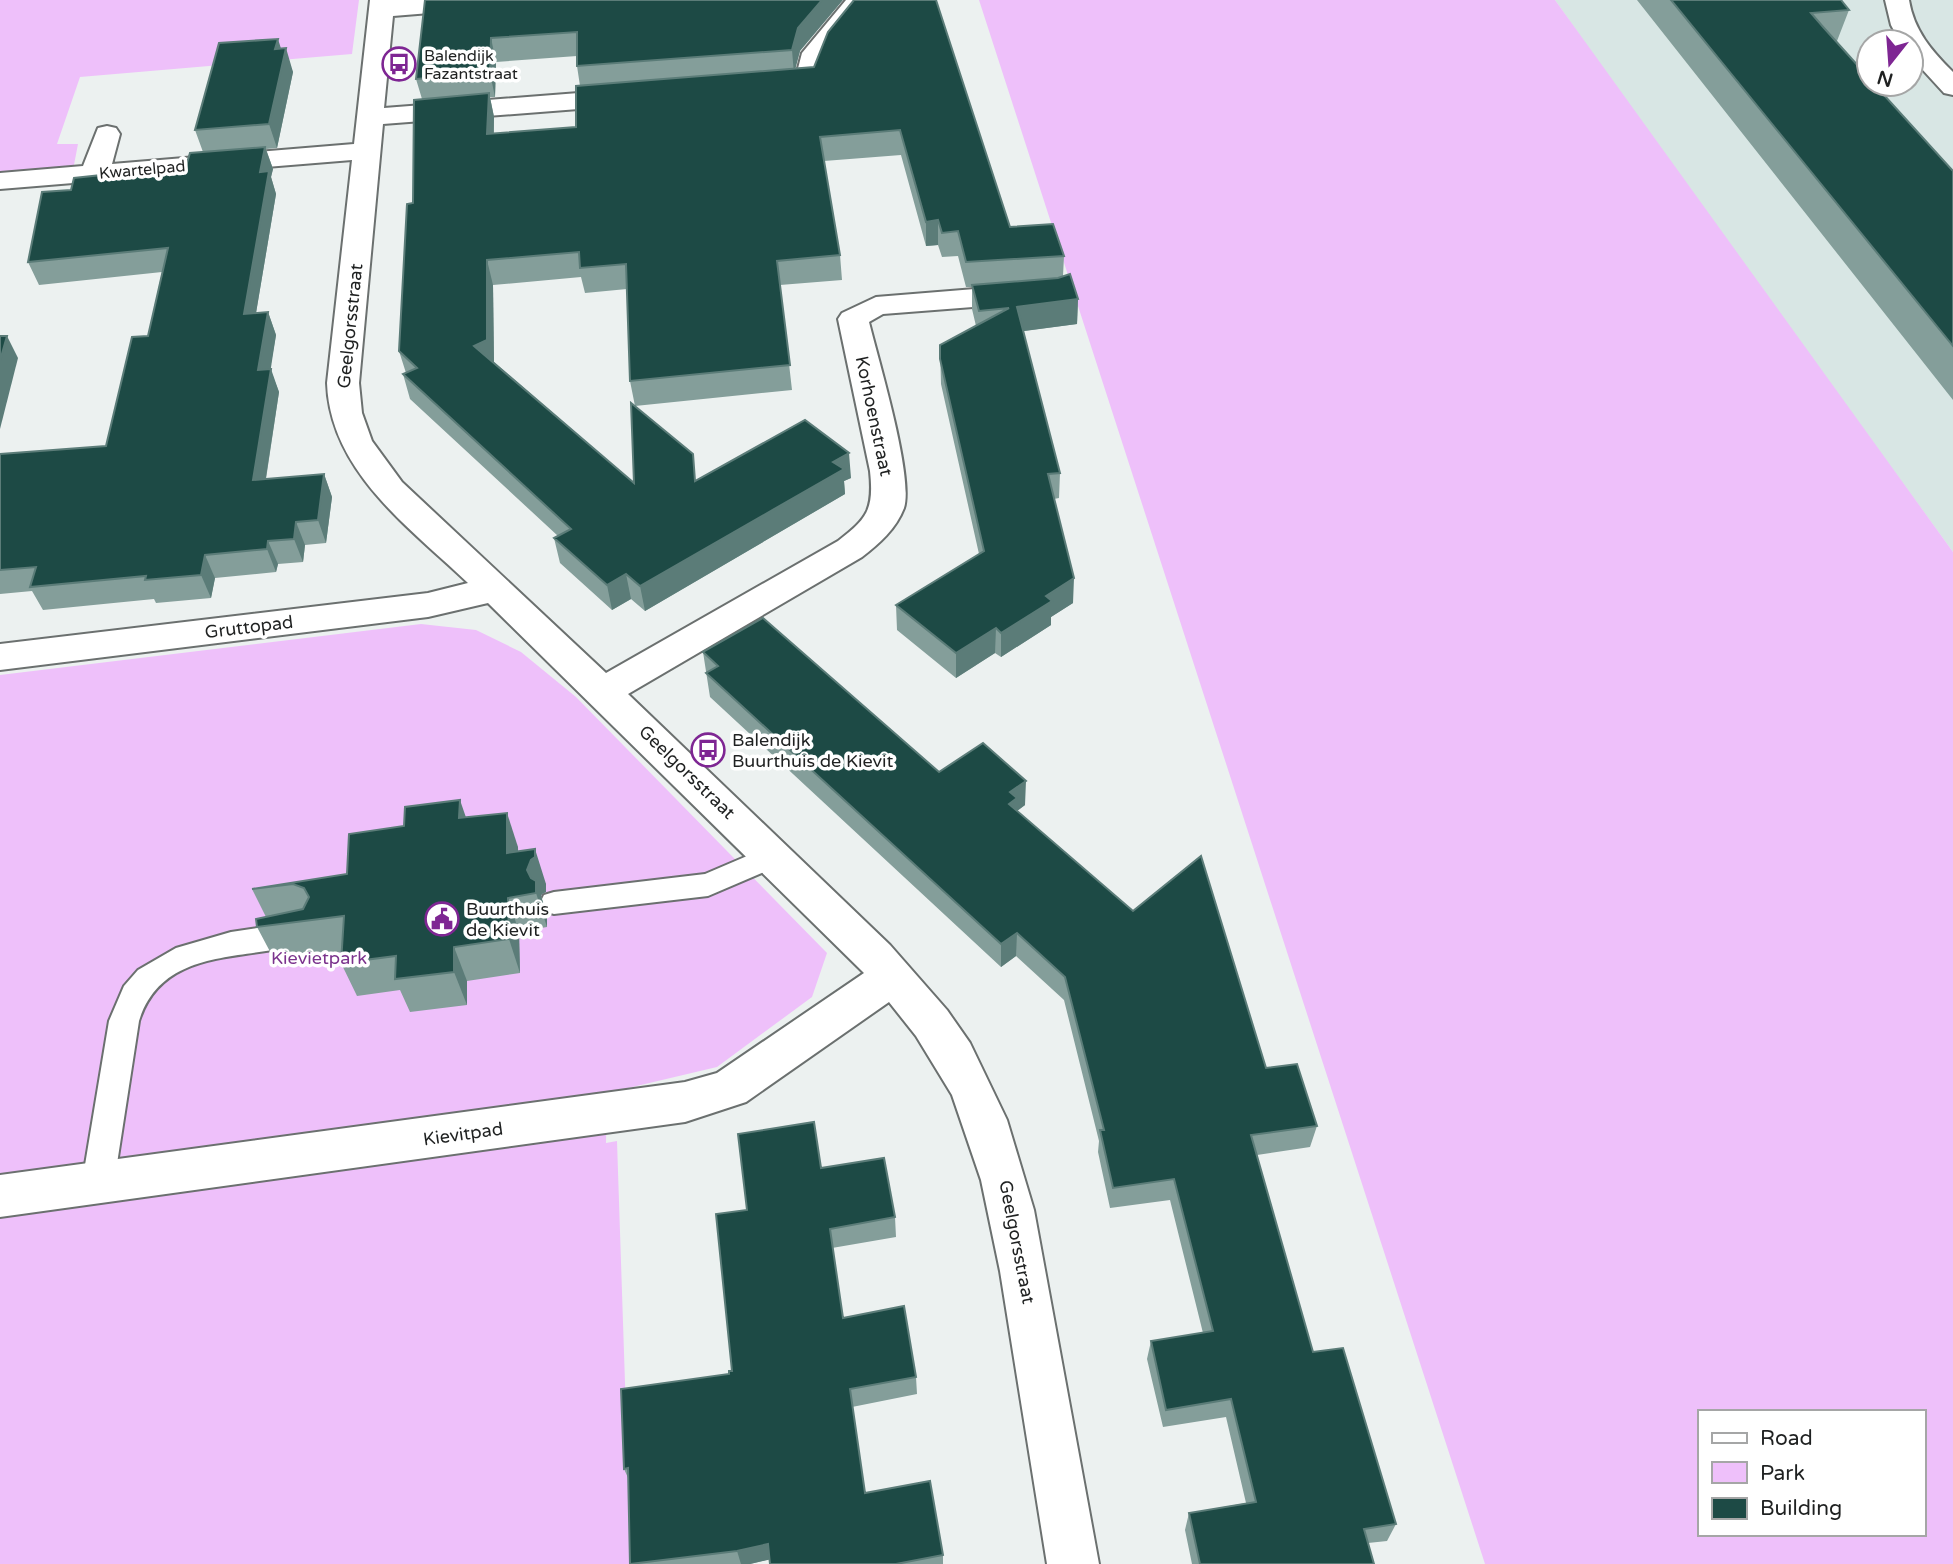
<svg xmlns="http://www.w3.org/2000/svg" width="1953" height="1564" viewBox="0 0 1953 1564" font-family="'Varela Round',sans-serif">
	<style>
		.built { fill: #d8e6e4; fill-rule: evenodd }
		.green { fill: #eec0fa; fill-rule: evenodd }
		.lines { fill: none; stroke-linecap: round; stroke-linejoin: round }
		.service-casing { stroke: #6b706f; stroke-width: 4 }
		.minor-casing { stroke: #6b706f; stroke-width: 4 }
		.service { fill: #fff; fill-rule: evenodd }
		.minor { fill: #fff; fill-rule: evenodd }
		.wall { fill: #849e9a; fill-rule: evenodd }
		.shaded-wall { fill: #5b7c78 }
		.building { fill: #1d4a45; stroke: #5b7c78; stroke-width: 2 }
		.labels { text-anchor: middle; stroke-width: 7; stroke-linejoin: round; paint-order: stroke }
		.far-poi-label { font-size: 16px; fill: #1f2121; stroke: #fff; text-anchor: start }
		.far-street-label { font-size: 16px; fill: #1f2121; stroke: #fff }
		.street-label { font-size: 18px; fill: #1f2121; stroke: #fff }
		.poi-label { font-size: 18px; fill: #1f2121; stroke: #fff; text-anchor: start }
		.park-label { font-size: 18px; fill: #7b338d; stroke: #fff }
	</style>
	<rect width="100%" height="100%" fill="#ecf1f0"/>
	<path class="built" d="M 1555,0 L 1953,0 L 1953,552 L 1659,148 ZM 1869,42 L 1911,42 L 1911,84 L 1869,84 Z"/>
	<g class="green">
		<path d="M 0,0 L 359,0 L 352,54 L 80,77 L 57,144 L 78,144 L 73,170 L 0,176 Z"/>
		<path d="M 979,0 L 1555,0 L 1953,552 L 1953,1564 L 1485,1564 ZM 1699,1412 L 1923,1412 L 1923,1534 L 1699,1534 Z"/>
		<path d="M 421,624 L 476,630 L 521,652 L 576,697 L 827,953 L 812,997 L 717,1067 L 607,1093 L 606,1143 L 617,1141 L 631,1564 L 0,1564 L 0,675 Z"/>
	</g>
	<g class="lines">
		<defs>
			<g id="service">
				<path d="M 773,845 L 783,848 L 787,856 L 783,864 L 708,896 L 554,914 L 544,911 L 540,903 L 544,895 L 554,892 L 705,874 Z"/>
				<path d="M 297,922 L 307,926 L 311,934 L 307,942 C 247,962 163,945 139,1021 L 114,1183 L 109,1193 L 98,1197 L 87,1193 L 82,1183 L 109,1021 L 124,986 L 138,970 L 176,948 L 231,932 Z"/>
			</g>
			<g id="minor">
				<path d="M 370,0 L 516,0 L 513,5 L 504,7 L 393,16 L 384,108 L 630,89 L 639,91 L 643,97 L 639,103 L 630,105 L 383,124 L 359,383 L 362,413 L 372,441 L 402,482 L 606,673 L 838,541 C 868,518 874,509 870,471 L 838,319 L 842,313 L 876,297 L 1023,285 L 1033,288 L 1038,294 L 1033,300 L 1023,303 L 883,314 L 869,322 C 878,359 914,477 904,508 C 896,529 879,544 862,557 L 628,694 L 890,945 L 947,1010 L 970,1043 L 1007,1120 L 1034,1210 L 1099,1564 L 1047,1564 L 1000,1271 L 981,1180 L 952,1095 L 916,1036 L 889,1002 L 746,1102 L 685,1122 L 0,1217 L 0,1175 L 685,1082 L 717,1073 L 864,973 L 488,603 L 428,617 L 0,670 L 0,644 L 428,593 L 468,583 C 409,527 330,471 327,383 L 352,160 L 0,189 L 0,173 L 83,166 L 98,128 L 107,126 L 116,128 L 120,134 L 112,164 L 354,144 Z"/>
				<path d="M 846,0 L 871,0 L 827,54 L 816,88 L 774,94 L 765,92 L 761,86 L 765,80 L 796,76 L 802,53 Z"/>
				<path d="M 1885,0 L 1909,0 C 1914,31 1932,51 1953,72 L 1953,95 L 1944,93 L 1911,57 L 1911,42 L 1900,42 L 1891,25 Z"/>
			</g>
		</defs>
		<use href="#service" class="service-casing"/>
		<use href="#minor" class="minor-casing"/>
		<use href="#service" class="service"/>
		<use href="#minor" class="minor"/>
	</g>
	<g class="wall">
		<path d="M 425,0 L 800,51 L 795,68 L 814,67 L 943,24 L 1010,227 L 1064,256 L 1063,276 L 1078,299 L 1077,324 L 1023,331 L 1060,473 L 1059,498 L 1054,499 L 1073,603 L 1051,617 L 1051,625 L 1001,657 L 995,653 L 956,678 L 897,630 L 896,605 L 979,554 L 941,384 L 940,345 L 976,326 L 972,309 L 972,287 L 966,287 L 958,256 L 942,257 L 938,245 L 926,246 L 901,155 L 824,161 L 840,255 L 842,280 L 780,285 L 792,390 L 635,406 L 630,381 L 627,289 L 585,293 L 581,277 L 493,285 L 494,362 L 634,483 L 697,480 L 851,478 L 844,481 L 845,494 L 645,611 L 631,599 L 612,610 L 560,563 L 554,538 L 558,536 L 410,399 L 403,374 L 406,373 L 399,351 L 422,99 L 416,79 ZM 577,56 L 577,66 L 580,86 L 576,127 L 494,134 L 494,117 L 490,97 L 495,97 L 496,62 Z"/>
		<path d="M 1637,0 L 1841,0 L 1849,10 L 1837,41 L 1835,41 L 1953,171 L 1953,400 Z"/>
		<path d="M 281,49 L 293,72 L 277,148 L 266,149 L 273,169 L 271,177 L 276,194 L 256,313 L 268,312 L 276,335 L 270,369 L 279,392 L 266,479 L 324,474 L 332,497 L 326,543 L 305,545 L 303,562 L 278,564 L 276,572 L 215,578 L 211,598 L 156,603 L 154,599 L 43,610 L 32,591 L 0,594 L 0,454 L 106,446 L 148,336 L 162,272 L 39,285 L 28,262 L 71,190 L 186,166 L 203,152 L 195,130 Z"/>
		<path d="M 703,652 L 939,772 L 1025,805 L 1017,811 L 1266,1068 L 1317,1126 L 1310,1147 L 1257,1155 L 1313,1352 L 1396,1524 L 1387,1541 L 1368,1543 L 1374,1564 L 1192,1564 L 1185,1530 L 1189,1513 L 1246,1503 L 1226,1417 L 1163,1427 L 1147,1359 L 1151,1341 L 1203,1333 L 1170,1200 L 1110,1208 L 1098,1152 L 1099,1141 L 1064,1000 L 1016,956 L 1001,967 L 710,697 Z"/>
		<path d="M 466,817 L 518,847 L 518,852 L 546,884 L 546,892 L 542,894 L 541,896 L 547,915 L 547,927 L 519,932 L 520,973 L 467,981 L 467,1005 L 410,1012 L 400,990 L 357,996 L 341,963 L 342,952 L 275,961 L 257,927 L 266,917 L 252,889 L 347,874 Z"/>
		<path d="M 821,1168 L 895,1217 L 896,1237 L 832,1248 L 843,1318 L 916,1377 L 917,1394 L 852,1407 L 865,1493 L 943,1555 L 943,1564 L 770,1564 L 770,1559 L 750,1564 L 630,1564 L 629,1480 L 624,1469 L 732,1371 L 747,1210 Z"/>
	</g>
	<g class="shaded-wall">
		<path d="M 822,0 L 843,0 L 800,51 L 794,74 L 792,50 L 798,28 Z"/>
		<path d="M 491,38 L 496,62 L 495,97 L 490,73 Z"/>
		<path d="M 278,39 L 284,58 L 286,48 L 293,72 L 277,148 L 269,124 L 275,49 Z"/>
		<path d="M 489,93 L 494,117 L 493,159 L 487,134 Z"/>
		<path d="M 265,147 L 273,169 L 271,177 L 276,194 L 252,337 L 244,314 L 260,172 Z"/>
		<path d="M 938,220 L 938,245 L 926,246 L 926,222 Z"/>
		<path d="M 487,260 L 493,285 L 494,364 L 474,346 Z"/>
		<path d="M 1078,299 L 1077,324 L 1017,332 L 1017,307 Z"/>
		<path d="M 268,312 L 276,335 L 267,393 L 258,370 Z"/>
		<path d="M 7,336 L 18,358 L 0,429 L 0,361 Z"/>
		<path d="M 271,369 L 279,392 L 262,503 L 253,480 Z"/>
		<path d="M 849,453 L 851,478 L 844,481 L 845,494 L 645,611 L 640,586 L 833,462 Z"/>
		<path d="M 324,474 L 332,497 L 326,543 L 318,520 Z"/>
		<path d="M 296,522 L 305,545 L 303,562 L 294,539 Z"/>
		<path d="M 268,541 L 278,564 L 276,572 L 267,549 Z"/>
		<path d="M 205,555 L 215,578 L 211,598 L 201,575 Z"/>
		<path d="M 626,574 L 631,599 L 612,610 L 607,585 Z"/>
		<path d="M 1074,578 L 1073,603 L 1051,617 L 1051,625 L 1001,657 L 1001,633 L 1046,596 Z"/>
		<path d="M 996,628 L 995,653 L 956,678 L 956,653 Z"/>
		<path d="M 1026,781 L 1025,805 L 1017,811 L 1008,828 L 1010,792 Z"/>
		<path d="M 460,800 L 472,835 L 459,818 Z"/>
		<path d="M 507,813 L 518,847 L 519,888 L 507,853 Z"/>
		<path d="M 535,849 L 546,884 L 546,892 L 542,894 L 541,896 L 547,915 L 547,927 L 536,893 L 527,870 Z"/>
		<path d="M 508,898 L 519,932 L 520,973 L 509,939 Z"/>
		<path d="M 1017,933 L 1016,956 L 1001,967 L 1001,944 Z"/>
		<path d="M 454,947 L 467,981 L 467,1005 L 454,972 Z"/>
		<path d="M 768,1544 L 772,1559 L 750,1564 L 741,1564 L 737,1551 Z"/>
	</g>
	<g class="building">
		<path d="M 425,0 L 822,0 L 798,28 L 792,50 L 577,66 L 577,32 L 491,38 L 490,73 L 416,79 Z"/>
		<path d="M 854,0 L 936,0 L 1010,227 L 1053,224 L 1064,256 L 966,262 L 958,231 L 942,233 L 938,220 L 926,222 L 900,130 L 820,137 L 840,255 L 777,261 L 790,365 L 630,381 L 626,264 L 580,268 L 579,252 L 487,260 L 487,340 L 474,346 L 634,483 L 631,403 L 693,454 L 695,481 L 805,420 L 849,453 L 833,462 L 844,469 L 640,586 L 626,574 L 607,585 L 554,538 L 571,529 L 403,374 L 417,368 L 399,351 L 407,204 L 413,203 L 414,100 L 489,93 L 487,134 L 576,127 L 576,86 L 814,67 L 828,32 Z"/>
		<path d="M 1671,0 L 1841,0 L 1849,10 L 1811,13 L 1824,28 L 1869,78 L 1869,84 L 1874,84 L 1953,171 L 1953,346 Z"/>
		<path d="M 278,39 L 275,49 L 286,48 L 269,124 L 195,130 L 219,43 Z"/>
		<path d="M 265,147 L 260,172 L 269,171 L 244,314 L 268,312 L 258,370 L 271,369 L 253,480 L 324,474 L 318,520 L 296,522 L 294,539 L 268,541 L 267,549 L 205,555 L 201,575 L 145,580 L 146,576 L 30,587 L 36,567 L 0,570 L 0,454 L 106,446 L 132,337 L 148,336 L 168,248 L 28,262 L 42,192 L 71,190 L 74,178 L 186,166 L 190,153 Z"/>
		<path d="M 1070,274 L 1078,299 L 1017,307 L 1060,473 L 1048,474 L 1074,578 L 1046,596 L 1052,601 L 1001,633 L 996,628 L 956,653 L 896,605 L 984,551 L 940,359 L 940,345 L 1009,308 L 979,311 L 972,285 L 1058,278 Z"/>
		<path d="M 0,336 L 7,336 L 0,361 Z"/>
		<path d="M 763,618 L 939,772 L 983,743 L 1026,781 L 1010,792 L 1017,798 L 1009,804 L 1133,911 L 1201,856 L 1266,1068 L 1297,1064 L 1317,1126 L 1251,1135 L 1313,1352 L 1343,1348 L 1396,1524 L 1364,1529 L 1374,1564 L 1200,1564 L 1189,1513 L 1256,1502 L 1231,1399 L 1166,1410 L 1151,1341 L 1213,1331 L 1174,1179 L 1113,1188 L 1100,1130 L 1104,1130 L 1065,977 L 1017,933 L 1001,944 L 706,673 L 718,666 L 703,652 Z"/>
		<path d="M 460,800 L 459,818 L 507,813 L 507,853 L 535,849 L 535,857 L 531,860 L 527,870 L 531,878 L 536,881 L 536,893 L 508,898 L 509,939 L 454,947 L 454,972 L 395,979 L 396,956 L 341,963 L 344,916 L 257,927 L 256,919 L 303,909 L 309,897 L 304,888 L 293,884 L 252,889 L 347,874 L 349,834 L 404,826 L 405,807 Z"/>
		<path d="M 814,1122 L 821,1168 L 884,1158 L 895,1217 L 830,1229 L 843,1318 L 904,1306 L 916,1377 L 850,1389 L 865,1493 L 930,1481 L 943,1555 L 896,1564 L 770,1564 L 768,1544 L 737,1551 L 630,1564 L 628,1468 L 624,1469 L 621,1389 L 729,1374 L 729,1371 L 732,1371 L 716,1214 L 747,1210 L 738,1134 Z"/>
	</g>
	<defs>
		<symbol id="bus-ring" viewBox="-11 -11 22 22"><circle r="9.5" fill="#fff" stroke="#7e2693" stroke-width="1.5"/><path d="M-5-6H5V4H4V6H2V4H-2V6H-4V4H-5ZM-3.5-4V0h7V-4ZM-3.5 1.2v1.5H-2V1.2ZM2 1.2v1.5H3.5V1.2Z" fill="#7e2693"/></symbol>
		<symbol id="civic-ring" viewBox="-11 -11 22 22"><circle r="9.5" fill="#fff" stroke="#7e2693" stroke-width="1.5"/><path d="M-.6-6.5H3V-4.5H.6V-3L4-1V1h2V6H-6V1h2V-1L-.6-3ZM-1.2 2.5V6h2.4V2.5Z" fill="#7e2693"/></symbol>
	</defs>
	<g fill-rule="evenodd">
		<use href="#bus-ring" x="380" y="45" width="38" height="38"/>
		<use href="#bus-ring" x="689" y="731" width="38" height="38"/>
		<use href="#civic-ring" x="423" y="900" width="38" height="38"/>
	</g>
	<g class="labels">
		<g class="far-poi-label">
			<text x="424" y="61">Balendijk<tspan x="424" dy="18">Fazantstraat</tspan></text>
		</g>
		<g class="far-street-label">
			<text transform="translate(142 169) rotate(-5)" y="6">Kwartelpad</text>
		</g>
		<g class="street-label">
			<text transform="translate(350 326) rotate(-84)" y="6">Geelgorsstraat</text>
			<text transform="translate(874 416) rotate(78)" y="6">Korhoenstraat</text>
			<text transform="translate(249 627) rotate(-7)" y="6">Gruttopad</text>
			<text transform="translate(687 772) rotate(44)" y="6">Geelgorsstraat</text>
			<text transform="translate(463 1134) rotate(-8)" y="6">Kievitpad</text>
			<text transform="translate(1017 1242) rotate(79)" y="6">Geelgorsstraat</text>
		</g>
		<g class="poi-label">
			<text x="732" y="746">Balendijk<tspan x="732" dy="21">Buurthuis de Kievit</tspan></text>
			<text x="466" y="915">Buurthuis<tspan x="466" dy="21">de Kievit</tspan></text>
		</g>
		<g class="park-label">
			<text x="319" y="964">Kievietpark</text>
		</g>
	</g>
	<rect x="1698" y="1410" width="228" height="126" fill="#ffffff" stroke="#a5a6a6" stroke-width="2"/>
	<rect x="1712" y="1433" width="35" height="10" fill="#ffffff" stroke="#a5a6a6" stroke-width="2"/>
	<text x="1760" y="1445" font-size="21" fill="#1f2121">Road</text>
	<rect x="1712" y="1462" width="35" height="21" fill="#eec0fa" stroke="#a5a6a6" stroke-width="2"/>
	<text x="1760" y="1480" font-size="21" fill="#1f2121">Park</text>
	<rect x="1712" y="1498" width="35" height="21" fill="#1d4a45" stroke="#a5a6a6" stroke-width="2"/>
	<text x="1760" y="1515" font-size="21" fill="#1f2121">Building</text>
	<g transform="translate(1890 63) rotate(197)"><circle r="33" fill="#ffffff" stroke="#a5a6a6" stroke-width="2"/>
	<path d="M0-5L12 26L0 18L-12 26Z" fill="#7e2693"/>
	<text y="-10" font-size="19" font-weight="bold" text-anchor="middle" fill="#1f2121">N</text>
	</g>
</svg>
